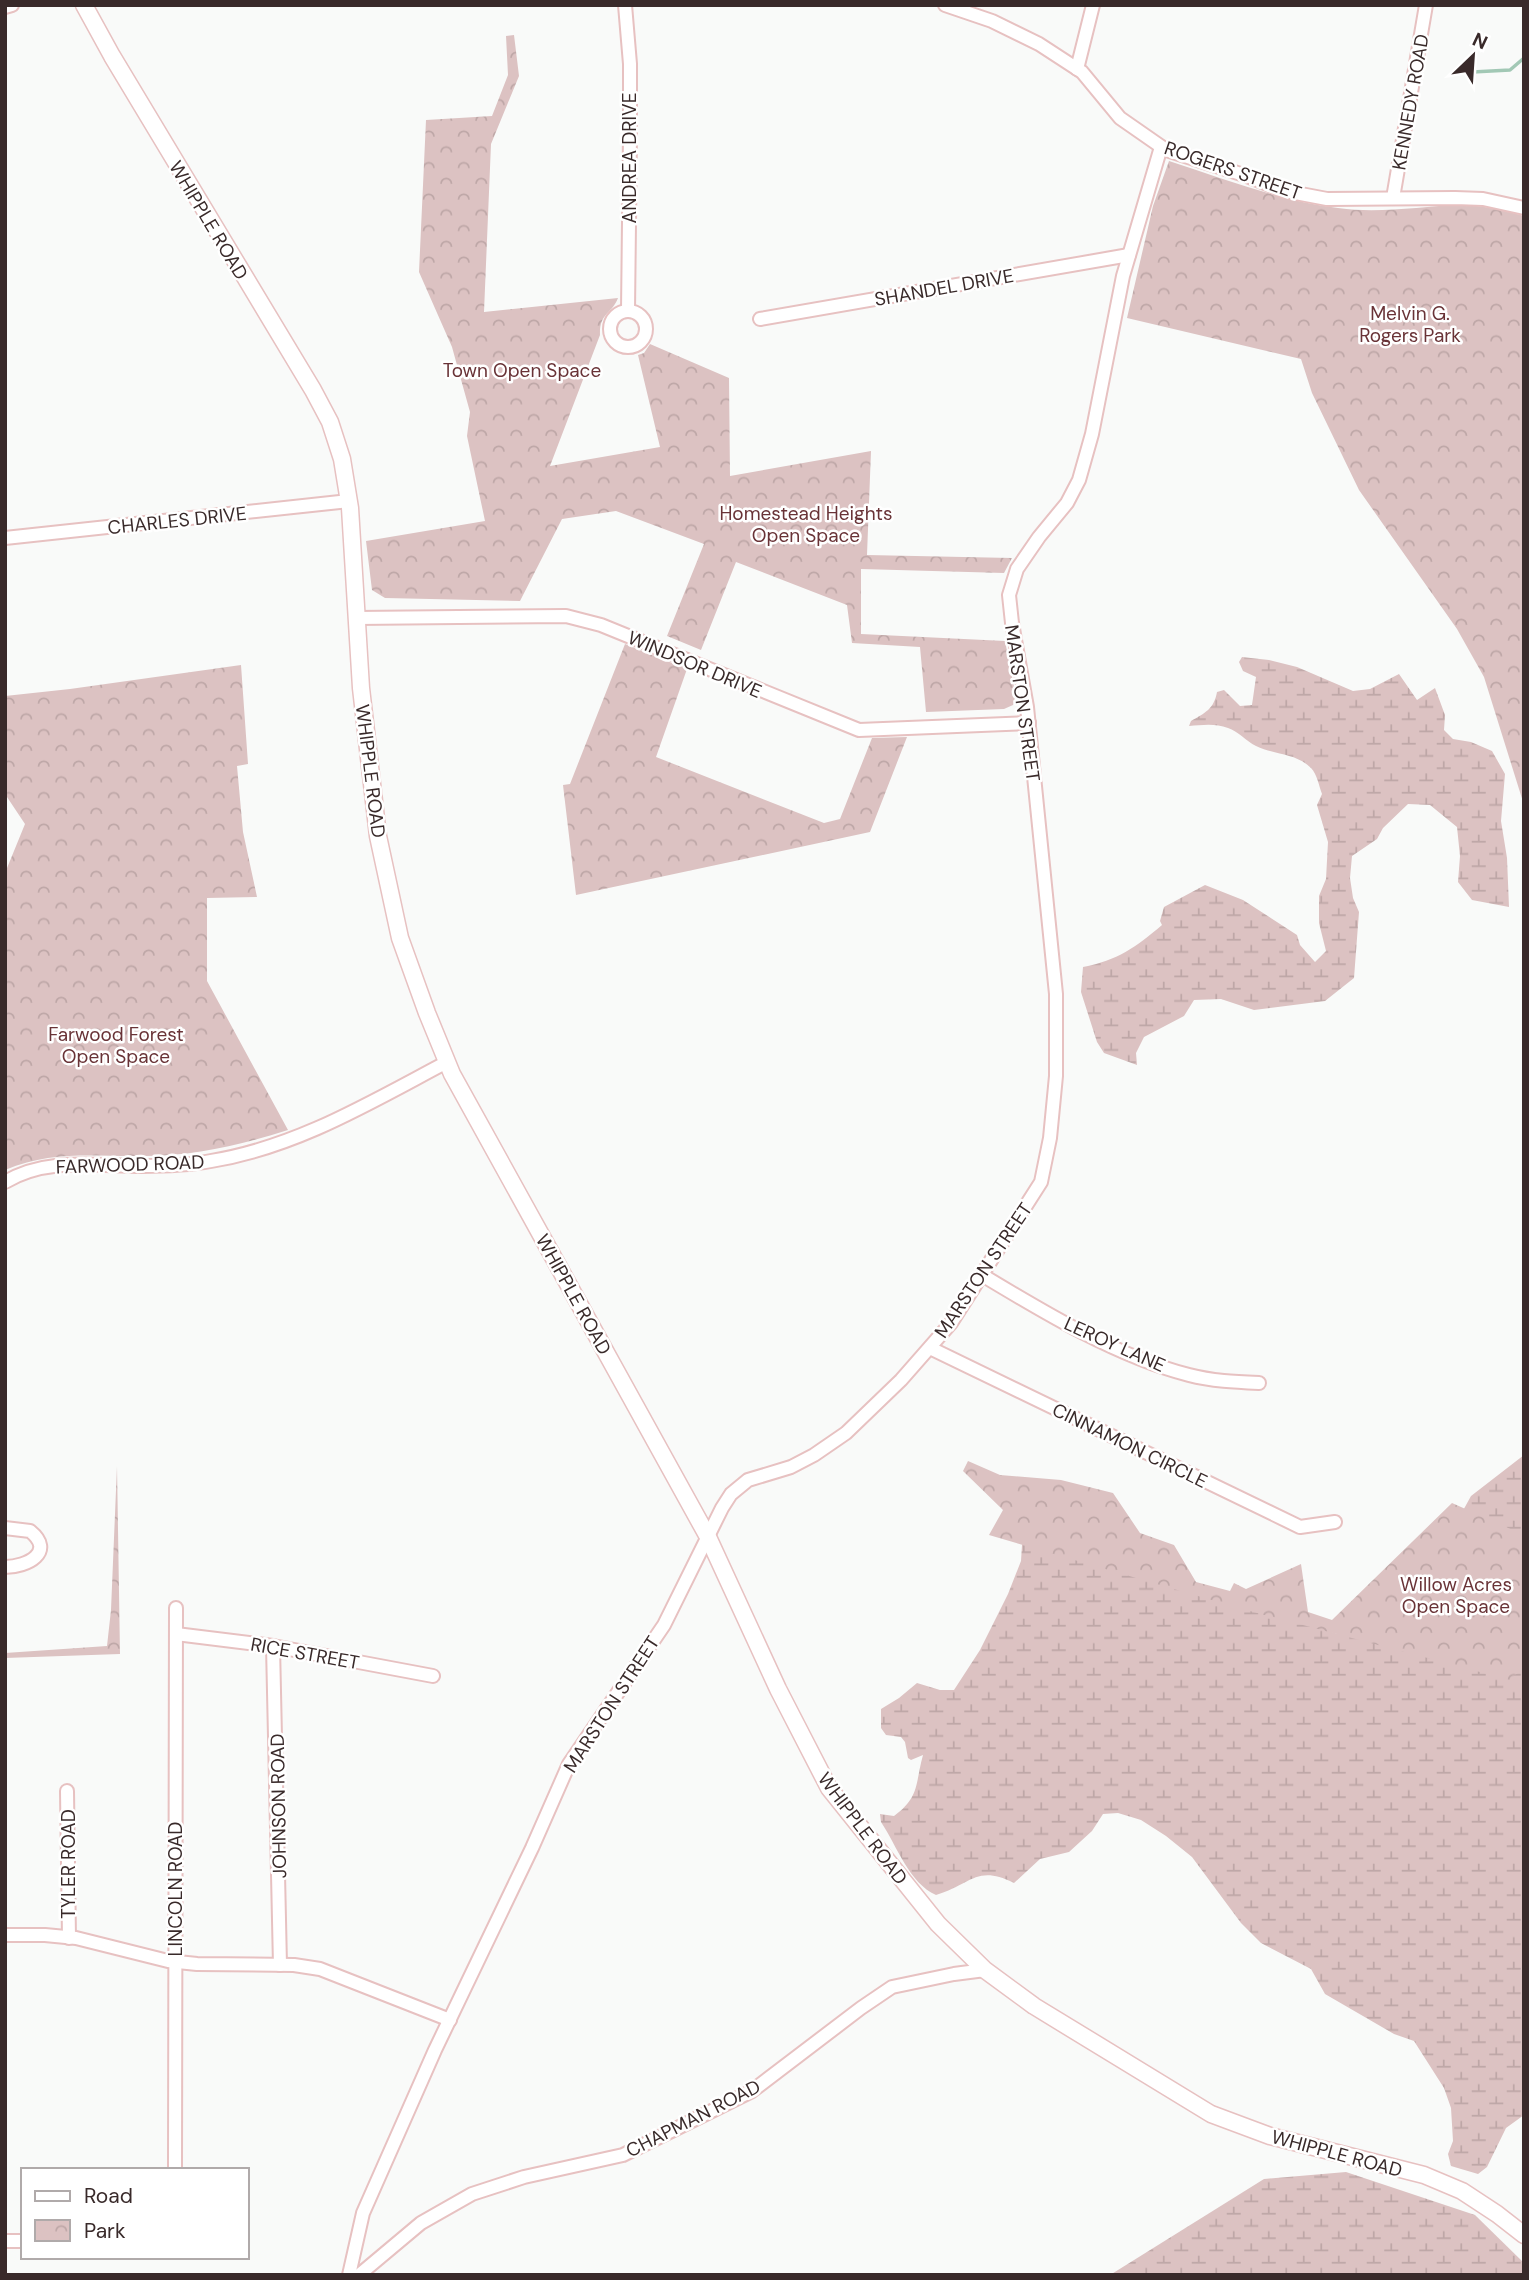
<svg xmlns="http://www.w3.org/2000/svg" width="1529" height="2280" viewBox="0 0 1529 2280" font-family="'DM Sans',sans-serif">
	<style>
		.wetland { fill: url(#wetland-marsh) }
		.park { fill: url(#park-crowns) }
		.lines { fill: none; stroke-linecap: round; stroke-linejoin: round }
		.stream { stroke: #a2c8b5; stroke-width: 3.5 }
		.minor-casing { stroke: #e7c1c1; stroke-width: 16 }
		.major-casing { stroke: #e7c1c1; stroke-width: 19 }
		.minor { stroke: #fff; stroke-width: 12 }
		.major { stroke: #fff; stroke-width: 16 }
		.labels { text-anchor: middle; stroke-width: 5; stroke-linejoin: round; paint-order: stroke }
		.street-label { font-size: 19px; fill: #392a2a; stroke: #fff }
		.park-label { font-size: 19px; fill: #693337; stroke: #fff }
	</style>
	<defs>
		<pattern id="wetland-marsh" width="20" height="14" patternUnits="userSpaceOnUse" patternTransform="scale(1.75)"><rect width="20" height="14" fill="#dcc2c2"/><path d="M1 5h8M5 5V1M11 12h8M15 12V8" fill="none" stroke="#bea7a7"/></pattern>
		<pattern id="park-crowns" width="20" height="18" patternUnits="userSpaceOnUse" patternTransform="scale(1.75)"><rect width="20" height="18" fill="#dcc2c2"/><path d="M2 6a3 3 0 1 1 6 0M12 15a3 3 0 1 1 6 0" fill="none" stroke="#bea7a7"/></pattern>
	</defs>
	<rect width="100%" height="100%" fill="#f9faf9"/>
	<g class="wetland">
		<path d="M 1242,657 L 1269,660 L 1297,667 L 1353,691 L 1370,689 L 1399,674 L 1417,700 L 1435,688 L 1445,715 L 1444,730 L 1453,739 L 1471,742 L 1492,751 L 1505,774 L 1501,821 L 1507,858 L 1509,907 L 1472,900 L 1458,882 L 1460,856 L 1457,827 L 1430,805 L 1408,804 L 1383,828 L 1377,839 L 1352,856 L 1350,878 L 1353,898 L 1359,912 L 1354,978 L 1325,1001 L 1254,1010 L 1221,999 L 1194,1000 L 1184,1016 L 1144,1037 L 1136,1053 L 1137,1065 L 1104,1053 L 1097,1042 L 1081,992 L 1083,967 C 1118,960 1135,948 1162,925 L 1160,921 L 1164,907 L 1205,885 L 1243,900 L 1297,935 L 1300,945 L 1315,962 L 1326,951 L 1319,923 L 1319,896 L 1326,879 L 1328,842 L 1317,805 L 1322,794 C 1319,786 1317,774 1311,768 C 1296,753 1275,755 1256,746 C 1246,741 1238,731 1228,728 C 1215,723 1202,725 1189,726 L 1191,721 C 1205,713 1214,709 1217,692 L 1224,690 L 1240,706 L 1252,705 L 1256,677 L 1243,671 L 1239,662 Z"/>
		<path d="M 1524,1455 L 1524,2115 L 1506,2128 L 1487,2167 L 1478,2174 L 1451,2166 L 1448,2154 L 1453,2141 L 1451,2108 L 1444,2088 L 1414,2041 L 1394,2034 L 1325,1994 L 1311,1969 L 1261,1943 L 1241,1923 L 1192,1857 L 1166,1836 L 1141,1820 L 1118,1813 L 1103,1814 L 1092,1831 L 1069,1852 L 1040,1859 L 1014,1883 C 976,1864 971,1885 936,1895 C 909,1883 897,1846 881,1822 L 880,1814 L 894,1816 C 920,1797 915,1784 923,1755 L 911,1760 L 908,1758 L 905,1742 L 901,1737 L 886,1735 L 881,1728 L 881,1709 L 899,1698 L 917,1683 L 940,1690 L 954,1690 L 980,1650 L 1008,1594 L 1021,1561 L 1023,1529 L 1338,1634 L 1460,1516 L 1471,1496 Z"/>
		<path d="M 1346,2172 L 1475,2215 L 1524,2263 L 1524,2275 L 1110,2275 L 1264,2179 Z"/>
	</g>
	<g class="park">
		<path d="M 514,35 L 519,76 L 491,144 L 484,312 L 618,298 C 612,314 599,313 600,335 L 550,466 L 660,447 L 638,355 L 644,353 L 650,344 L 729,378 L 730,476 L 871,451 L 867,555 L 1012,558 L 1004,573 L 861,569 L 861,634 L 1005,641 L 1016,697 L 1013,705 L 1004,709 L 926,712 L 920,647 L 852,643 L 847,605 L 736,562 L 701,650 L 667,636 L 704,544 L 616,511 L 562,519 L 520,601 L 385,598 L 372,590 L 366,541 L 485,521 L 467,436 L 470,412 L 452,347 L 419,272 L 426,120 L 492,116 L 508,75 L 506,36 Z"/>
		<path d="M 1169,161 C 1225,179 1280,201 1338,208 C 1380,214 1420,206 1461,205 C 1482,205 1503,210 1524,216 L 1524,805 L 1484,677 L 1457,629 L 1359,490 L 1312,393 L 1301,359 L 1127,318 L 1153,206 Z"/>
		<path d="M 625,644 L 687,669 L 656,757 L 824,823 L 840,819 L 872,738 L 907,737 L 870,832 L 576,895 L 563,785 L 570,784 Z"/>
		<path d="M 241,665 L 248,764 L 237,766 L 243,832 L 257,897 L 207,898 L 207,981 L 288,1130 C 241,1145 194,1156 144,1156 C 94,1157 53,1150 5,1170 L 5,873 L 25,824 L 5,794 L 5,696 L 70,689 Z"/>
		<path d="M 968,1461 L 1000,1475 L 1061,1480 L 1113,1493 L 1140,1533 L 1174,1545 L 1196,1582 L 1230,1591 L 1234,1583 L 1246,1589 L 1301,1564 L 1308,1612 L 1332,1620 L 1452,1503 L 1524,1535 L 1524,1667 L 1510,1680 L 1246,1610 L 989,1535 L 1003,1510 L 963,1471 Z"/>
		<path d="M 117,1466 L 120,1654 L 5,1658 L 5,1653 L 107,1646 L 111,1610 Z"/>
	</g>
	<g class="lines">
		<path class="stream" d="M 1454,73 L 1510,70 L 1524,58"/>
		<defs>
			<g id="minor">
				<path d="M 625,5 L 630,64 L 630,135 L 628,311"/>
				<path d="M 945,5 L 992,21 L 1039,44 L 1082,72 L 1120,118 L 1166,150 L 1247,176 L 1285,191 L 1327,199 L 1455,198 L 1483,199 L 1524,208"/>
				<path d="M 5,7 L 12,5"/>
				<path d="M 1077,69 L 1093,5"/>
				<path d="M 1393,198 L 1426,5"/>
				<circle cx="628" cy="329" r="18"/>
				<path d="M 760,319 L 1129,255"/>
				<path d="M 5,538 L 349,501"/>
				<path d="M 356,618 L 566,616 L 601,625 L 859,730 L 1029,723"/>
				<path d="M 5,1182 C 47,1157 95,1166 142,1166 C 164,1166 189,1165 211,1161 C 297,1147 371,1102 447,1062"/>
				<path d="M 982,1275 C 1045,1313 1118,1357 1189,1375 C 1212,1381 1235,1382 1259,1383"/>
				<path d="M 930,1348 L 1300,1527 L 1335,1522"/>
				<path d="M 5,1528 L 30,1531 C 56,1552 27,1567 5,1567"/>
				<path d="M 176,1634 L 273,1646 L 433,1676"/>
				<path d="M 273,1646 L 280,1965"/>
				<path d="M 67,1791 L 69,1938"/>
				<path d="M 5,1935 L 45,1935 L 76,1938 L 168,1961 L 197,1964 L 294,1965 L 320,1969 L 450,2020"/>
				<path d="M 175,2170 L 176,1608"/>
				<path d="M 5,2241 L 23,2241"/>
				<path d="M 349,2275 L 363,2213 L 435,2050 L 532,1848 L 569,1764 L 664,1625 L 722,1508 L 731,1494 L 748,1480 L 791,1467 L 814,1455 L 846,1433 L 901,1380 L 951,1323 L 1041,1182 L 1050,1138 L 1056,1076 L 1056,994 L 1027,707 L 1012,623 L 1009,595 L 1017,569 L 1039,537 L 1067,503 L 1079,480 L 1092,434 L 1123,276 L 1161,147"/>
				<path d="M 359,2275 L 421,2223 L 472,2194 L 524,2177 L 623,2155 L 752,2091 L 861,2008 L 892,1987 L 954,1974 L 985,1970"/>
			</g>
			<path id="major" d="M 84,5 L 112,56 L 313,390 L 330,422 L 342,459 L 350,508 L 361,688 L 378,836 L 400,938 L 427,1013 L 452,1074 L 708,1537 L 778,1689 L 829,1788 L 938,1924 L 985,1970 L 1034,2006 L 1211,2114 L 1270,2136 L 1424,2175 L 1462,2191 L 1497,2214 L 1524,2235"/>
		</defs>
		<use href="#minor" class="minor-casing"/>
		<use href="#major" class="major-casing"/>
		<use href="#minor" class="minor"/>
		<use href="#major" class="major"/>
	</g>
	<g class="labels">
		<g class="street-label">
			<text transform="translate(1410 102) rotate(-80)" y="7">KENNEDY ROAD</text>
			<text transform="translate(629 158) rotate(-90)" y="7">ANDREA DRIVE</text>
			<text transform="translate(1233 170) rotate(19)" y="7">ROGERS STREET</text>
			<text transform="translate(209 220) rotate(59)" y="7">WHIPPLE ROAD</text>
			<text transform="translate(944 287) rotate(-10)" y="7">SHANDEL DRIVE</text>
			<text transform="translate(177 520) rotate(-6)" y="7">CHARLES DRIVE</text>
			<text transform="translate(695 664) rotate(23)" y="7">WINDSOR DRIVE</text>
			<text transform="translate(1023 703) rotate(82)" y="7">MARSTON STREET</text>
			<text transform="translate(371 771) rotate(83)" y="7">WHIPPLE ROAD</text>
			<text transform="translate(130 1164) rotate(-2)" y="7">FARWOOD ROAD</text>
			<text transform="translate(983 1270) rotate(-56)" y="7">MARSTON STREET</text>
			<text transform="translate(574 1294) rotate(61)" y="7">WHIPPLE ROAD</text>
			<text transform="translate(1115 1344) rotate(24)" y="7">LEROY LANE</text>
			<text transform="translate(1130 1445) rotate(26)" y="7">CINNAMON CIRCLE</text>
			<text transform="translate(305 1653) rotate(10)" y="7">RICE STREET</text>
			<text transform="translate(611 1704) rotate(-57)" y="7">MARSTON STREET</text>
			<text transform="translate(278 1806) rotate(-91)" y="7">JOHNSON ROAD</text>
			<text transform="translate(863 1828) rotate(53)" y="7">WHIPPLE ROAD</text>
			<text transform="translate(68 1864) rotate(-90)" y="7">TYLER ROAD</text>
			<text transform="translate(175 1889) rotate(-90)" y="7">LINCOLN ROAD</text>
			<text transform="translate(693 2118) rotate(-27)" y="7">CHAPMAN ROAD</text>
			<text transform="translate(1337 2153) rotate(15)" y="7">WHIPPLE ROAD</text>
		</g>
		<g class="park-label">
			<text x="1410" y="320">Melvin G.<tspan x="1410" dy="22">Rogers Park</tspan></text>
			<text x="522" y="377">Town Open Space</text>
			<text x="806" y="520">Homestead Heights<tspan x="806" dy="22">Open Space</tspan></text>
			<text x="116" y="1041">Farwood Forest<tspan x="116" dy="22">Open Space</tspan></text>
			<text x="1456" y="1591">Willow Acres<tspan x="1456" dy="22">Open Space</tspan></text>
		</g>
	</g>
	<rect width="1529" height="2280" fill="none" stroke="#392a2a" stroke-width="14"/>
	<rect x="21" y="2168" width="228" height="91" fill="#ffffff" stroke="#b0aaaa" stroke-width="2"/>
	<rect x="35" y="2191" width="35" height="10" fill="#ffffff" stroke="#b0aaaa" stroke-width="2"/>
	<text x="84" y="2203" font-size="21" fill="#392a2a">Road</text>
	<rect x="35" y="2220" width="35" height="21" fill="url(#park-crowns)" stroke="#b0aaaa" stroke-width="2"/>
	<text x="84" y="2238" font-size="21" fill="#392a2a">Park</text>
	<g transform="translate(1473 56) rotate(25)" stroke="#ffffff" stroke-width="5" paint-order="stroke">
	<path d="M0-5L12 26L0 18L-12 26Z" fill="#392a2a"/>
	<text y="-10" font-size="19" font-weight="bold" text-anchor="middle" fill="#392a2a">N</text>
	</g>
</svg>
